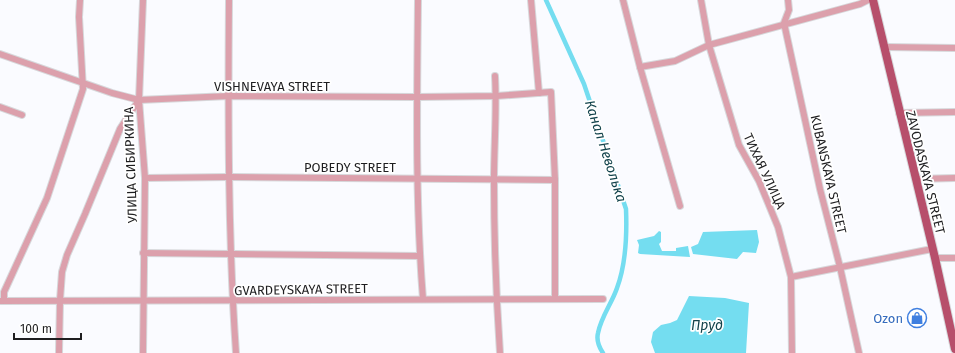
<svg xmlns="http://www.w3.org/2000/svg" width="955" height="353" viewBox="0 0 955 353" font-family="'Fira Sans',sans-serif">
	<style>
		.water { fill: #74ddf0 }
		.lines { fill: none; stroke-linecap: round; stroke-linejoin: round }
		.canal { stroke: #74ddf0; stroke-width: 4.5 }
		.minor-casing { stroke: #d7d8db; stroke-width: 8 }
		.major-casing { stroke: #d7d8db; stroke-width: 10 }
		.minor { stroke: #dca0ac; stroke-width: 6 }
		.major { stroke: #b74f6b; stroke-width: 8 }
		.labels { text-anchor: middle; stroke-width: 3.5; stroke-linejoin: round; paint-order: stroke }
		.street-label { font-size: 13px; fill: #1e1e20; stroke: #fff }
		.shop-label { font-size: 13px; fill: #366cbe; stroke: #fff; text-anchor: end }
		.water-label { font-size: 14px; font-style: italic; fill: #14444c; stroke: #fff }
	</style>
	<rect width="100%" height="100%" fill="#fafbff"/>
	<g class="water">
		<path d="M 757,230 L 759,242 L 756,253 L 743,252 L 737,259 L 693,254 L 691,247 L 698,244 L 703,232 Z"/>
		<path d="M 659,231 L 661,232 L 661,242 L 659,244 L 662,251 L 676,251 L 676,248 L 688,246 L 690,257 L 640,254 L 638,253 L 639,245 L 637,240 L 654,236 Z"/>
		<path d="M 689,296 L 725,298 L 749,303 L 746,353 L 655,353 L 651,342 L 653,332 L 661,325 L 670,323 L 677,320 Z"/>
	</g>
	<g class="lines">
		<path class="canal" d="M 546,0 L 584,84 L 626,209 C 627,234 626,264 617,288 C 612,303 601,317 598,333 C 596,341 599,347 603,353"/>
		<defs>
			<g id="minor">
				<path d="M 143,0 L 139,100 L 145,178 L 143,353"/>
				<path d="M 229,0 C 228,118 228,236 236,353"/>
				<path d="M 418,0 C 417,100 415,199 423,299"/>
				<path d="M 531,0 L 539,93"/>
				<path d="M 623,0 L 640,67 L 680,206"/>
				<path d="M 701,0 L 709,45 L 739,145 L 759,181 L 778,227 L 791,277 L 792,353"/>
				<path d="M 788,0 L 789,10 L 784,23 L 820,189 L 840,267 L 859,353"/>
				<path d="M 885,47 L 955,48"/>
				<path d="M 0,54 L 112,93 L 139,100 L 229,96 L 417,97 L 496,96 L 551,92 L 555,180 L 555,299"/>
				<path d="M 640,67 L 675,61 L 709,45 L 860,4 L 868,0"/>
				<path d="M 495,76 C 497,111 494,145 494,180 C 494,237 496,295 500,353"/>
				<path d="M 0,107 L 22,115"/>
				<path d="M 899,113 L 955,112"/>
				<path d="M 145,178 L 230,177 L 555,180"/>
				<path d="M 916,179 L 955,178"/>
				<path d="M 143,253 L 420,256"/>
				<path d="M 935,258 L 955,258"/>
				<path d="M 791,277 L 932,249"/>
				<path d="M 0,301 L 603,299"/>
				<path d="M 4,301 L 4,292 L 47,198 L 83,89 L 79,17 L 80,0"/>
				<path d="M 59,353 L 60,300 L 62,272 L 67,255 L 85,214 L 120,129 L 139,100"/>
			</g>
			<path id="major" d="M 873,0 L 935,258 L 955,349"/>
		</defs>
		<use href="#minor" class="minor-casing"/>
		<use href="#major" class="major-casing"/>
		<use href="#minor" class="minor"/>
		<use href="#major" class="major"/>
	</g>
	<defs>
		<symbol id="shop-ring" viewBox="-11 -11 22 22"><circle r="9.5" fill="#fff" stroke="#3f7fe0" stroke-width="1.5"/><path d="M-5-2.5h2.3a2.7 3.5 0 0 1 5.4 0H5L5.5 6h-11ZM-1.5-2.5h3a1.5 2.3 0 0 0-3 0Z" fill="#3f7fe0"/></symbol>
	</defs>
	<g fill-rule="evenodd">
		<use href="#shop-ring" x="906" y="307" width="22" height="22"/>
	</g>
	<g class="labels">
		<g class="street-label">
			<text x="272" y="91">VISHNEVAYA STREET</text>
			<text transform="translate(130 165) rotate(-92)" y="5">УЛИЦА СИБИРКИНА</text>
			<text x="350" y="172">POBEDY STREET</text>
			<text transform="translate(765 171) rotate(65)" y="5">ТИХАЯ УЛИЦА</text>
			<text transform="translate(926 172) rotate(76)" y="5">ZAVODASKAYA STREET</text>
			<text transform="translate(829 174) rotate(77)" y="5">KUBANSKAYA STREET</text>
			<text transform="translate(301 289) rotate(-1)" y="5">GVARDEYSKAYA STREET</text>
		</g>
		<g class="shop-label">
			<text x="903" y="323">Ozon</text>
		</g>
		<g class="water-label">
			<text transform="translate(606 151) rotate(72)" y="5">Канал Неволька</text>
			<text x="707" y="330">Пруд</text>
		</g>
	</g>
	<path d="M14 333v6h67v-6" fill="none" stroke="#1e1e20" stroke-width="2"/>
	<text x="20" y="333" font-size="12" fill="#1e1e20" stroke="#ffffff" stroke-width="3" paint-order="stroke">100 m</text>
</svg>
